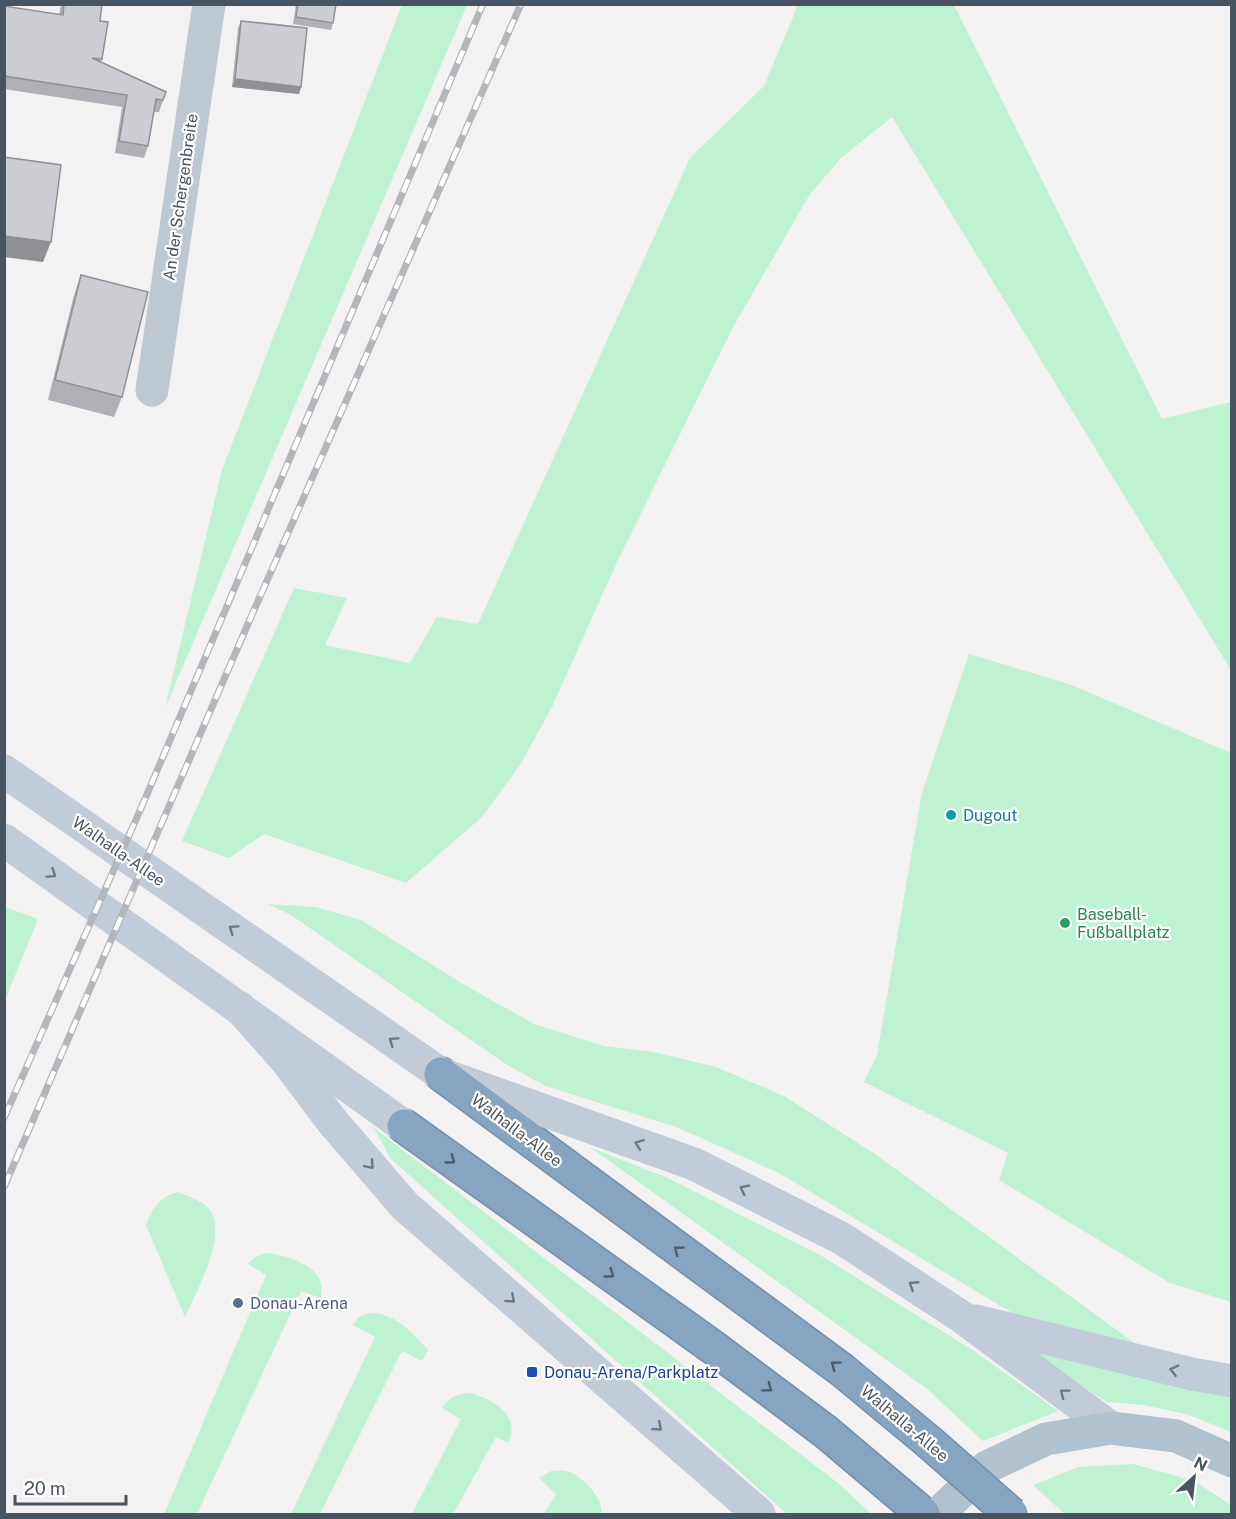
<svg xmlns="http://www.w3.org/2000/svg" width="1236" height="1519" viewBox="0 0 1236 1519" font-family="'Public Sans',sans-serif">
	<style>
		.green { fill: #bef2d2 }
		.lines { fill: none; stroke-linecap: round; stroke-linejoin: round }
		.highway-casing { stroke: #728fad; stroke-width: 36 }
		.street { stroke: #bec8d0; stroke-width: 33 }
		.secondary { stroke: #c1ccd8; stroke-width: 33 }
		.primary { stroke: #b0c1d0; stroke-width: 33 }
		.highway { stroke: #87a4c1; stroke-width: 33 }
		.rail-casing { stroke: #b3b6bb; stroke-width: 7 }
		.rail { stroke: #fff; stroke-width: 4.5; stroke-dasharray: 14; stroke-linecap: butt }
		.highway-bridge-casing { stroke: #728fad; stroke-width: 36; stroke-linecap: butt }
		.highway-bridge { stroke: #87a4c1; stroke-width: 33 }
		.wall { fill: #afb0b5 }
		.shaded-wall { fill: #8e9094 }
		.building { fill: #cbcdd3; stroke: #8e9094; stroke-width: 1.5 }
		.oneway { stroke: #6c7883 }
		.oneway2 { stroke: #4e5c69 }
		.culture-dot { fill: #0f9aa8; stroke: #fff; stroke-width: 2 }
		.leisure-dot { fill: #2e9e5b; stroke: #fff; stroke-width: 2 }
		.service-dot { fill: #5c6f8a; stroke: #fff; stroke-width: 2 }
		.transit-dot { fill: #1a4fb4; stroke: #fff; stroke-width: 2 }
		.labels { text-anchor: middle; stroke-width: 4.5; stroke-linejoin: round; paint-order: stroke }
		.street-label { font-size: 16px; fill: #48545f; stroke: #fff }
		.culture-label { font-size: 16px; fill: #0d838f; stroke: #fff; text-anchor: start }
		.leisure-label { font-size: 16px; fill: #27864d; stroke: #fff; text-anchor: start }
		.service-label { font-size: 16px; fill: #4e5e75; stroke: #fff; text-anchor: start }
		.transit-label { font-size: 16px; fill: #164399; stroke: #fff; text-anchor: start }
	</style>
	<rect width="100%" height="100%" fill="#f3f1f1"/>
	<g class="green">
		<path d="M 402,5 L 467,5 L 165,708 L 222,470 Z"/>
		<path d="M 796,5 L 954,5 L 1162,419 L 1231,402 L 1231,670 L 892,117 L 842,157 L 810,194 L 732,329 L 618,560 L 551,709 L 520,765 L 482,817 L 406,883 L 264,834 L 229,858 L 182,841 L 294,588 L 347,598 L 325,645 L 410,663 L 437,617 L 478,624 L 690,158 L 764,86 L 796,10 Z"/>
		<path d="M 969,654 L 1069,684 L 1231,753 L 1231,1302 L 1170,1283 L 999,1180 L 1008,1153 L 864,1082 L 877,1055 L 922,792 Z"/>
		<path d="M 268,904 L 315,907 L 361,920 L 463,984 L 534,1024 L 604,1046 L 654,1052 L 716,1067 L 784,1096 L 875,1154 L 1136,1344 L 1014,1314 L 779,1173 L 676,1127 L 546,1086 L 507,1065 L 291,915 Z"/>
		<path d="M 5,907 L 38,919 L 5,1000 L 4,907 Z"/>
		<path d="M 374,1128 L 838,1483 L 871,1514 L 787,1514 L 390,1158 Z"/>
		<path d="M 591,1148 L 668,1178 L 820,1255 L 974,1351 L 1058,1411 L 983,1441 L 926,1388 Z"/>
		<path d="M 178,1192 C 188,1196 203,1201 210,1210 C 228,1236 196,1291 185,1317 L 146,1225 C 154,1206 158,1198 178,1192 Z"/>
		<path d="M 266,1253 C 283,1255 314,1262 321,1283 C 322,1287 321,1293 321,1298 L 301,1291 L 197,1514 L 164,1514 L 266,1275 L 248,1264 L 255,1257 Z"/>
		<path d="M 370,1313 C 395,1313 412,1332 428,1350 L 422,1361 L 402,1351 L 320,1514 L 291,1514 L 375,1337 L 353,1325 L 359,1317 Z"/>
		<path d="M 1004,1336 L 1231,1393 L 1231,1432 L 1189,1415 L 1145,1405 L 1107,1402 Z"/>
		<path d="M 471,1393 C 495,1401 521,1415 508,1443 L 496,1437 L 453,1514 L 412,1514 L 461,1419 L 442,1408 C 449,1396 458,1394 471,1393 Z"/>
		<path d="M 1133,1464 L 1194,1481 L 1231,1505 L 1231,1514 L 1065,1514 L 1033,1485 L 1079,1467 Z"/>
		<path d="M 551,1471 C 556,1471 562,1470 566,1471 C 582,1475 604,1498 601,1514 L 544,1514 L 556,1494 L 539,1478 Z"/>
	</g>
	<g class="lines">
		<defs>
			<g id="highway">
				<path d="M 441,1074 L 842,1370 L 929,1442"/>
				<path d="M 404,1126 L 714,1348 L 826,1432 L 923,1514"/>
			</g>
		</defs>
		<use href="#highway" class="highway-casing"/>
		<path class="street" d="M 152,390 L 209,4"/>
		<g class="secondary">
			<path d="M 4,771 L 441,1074 L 694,1164 L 841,1238 L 962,1317 L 1111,1428"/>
			<path d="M 4,840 L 404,1126"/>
			<path d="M 239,1007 L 287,1061 L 332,1121 L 405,1206 L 759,1514"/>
			<path d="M 976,1321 L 1192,1374 L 1232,1381"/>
		</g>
		<path class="primary" d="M 938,1514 L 987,1467 L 1046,1439 L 1111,1428 L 1176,1436 L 1232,1461"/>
		<use href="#highway" class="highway"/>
		<defs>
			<g id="rail">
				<path d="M 4,1118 L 142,806 L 483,4"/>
				<path d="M 4,1187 L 251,617 L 521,4"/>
			</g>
		</defs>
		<use href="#rail" class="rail-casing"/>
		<use href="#rail" class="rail"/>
		<defs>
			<path id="highway-bridge" d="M 929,1442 L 1011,1514"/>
		</defs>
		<use href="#highway-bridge" class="highway-bridge-casing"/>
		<use href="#highway-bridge" class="highway-bridge"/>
	</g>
	<g class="wall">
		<path d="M 61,4 L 102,4 L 100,21 L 102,59 L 101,62 L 166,92 L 159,112 L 154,112 L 148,146 L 144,158 L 115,153 L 122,107 L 4,89 L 4,6 L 59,15 Z"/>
		<path d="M 296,4 L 336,4 L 333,23 L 331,30 L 293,24 Z"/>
		<path d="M 241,21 L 301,87 L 299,94 L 232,87 L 238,28 Z"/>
		<path d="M 81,275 L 122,397 L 114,417 L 48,400 L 74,295 Z"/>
	</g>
	<g class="shaded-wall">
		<path d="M 235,79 L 301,87 L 299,94 L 232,87 Z"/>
		<path d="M 4,236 L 51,242 L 43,262 L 4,257 Z"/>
	</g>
	<g class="building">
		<path d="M 64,4 L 102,4 L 100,21 L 108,22 L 102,59 L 92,58 L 166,92 L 163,100 L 156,99 L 148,146 L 119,141 L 127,95 L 4,76 L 4,6 L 63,15 Z"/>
		<path d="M 298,4 L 336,4 L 333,23 L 296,17 Z"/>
		<path d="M 241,21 L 307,28 L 301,87 L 235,79 Z"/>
		<path d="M 4,157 L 61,165 L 51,242 L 4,236 Z"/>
		<path d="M 81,275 L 148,292 L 122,397 L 55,380 Z"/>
	</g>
	<defs><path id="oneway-chevron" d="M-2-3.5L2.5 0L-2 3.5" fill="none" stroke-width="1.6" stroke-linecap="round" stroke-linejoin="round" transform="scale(1.5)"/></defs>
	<g class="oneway">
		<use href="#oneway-chevron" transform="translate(52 874) rotate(35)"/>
		<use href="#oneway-chevron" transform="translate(233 929) rotate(-145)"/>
		<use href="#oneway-chevron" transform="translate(393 1041) rotate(-145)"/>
		<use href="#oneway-chevron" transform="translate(639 1144) rotate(-160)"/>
		<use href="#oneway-chevron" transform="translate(370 1165) rotate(49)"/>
		<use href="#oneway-chevron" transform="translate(744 1189) rotate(-153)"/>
		<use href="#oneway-chevron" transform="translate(913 1285) rotate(-147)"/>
		<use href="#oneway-chevron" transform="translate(511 1299) rotate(41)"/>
		<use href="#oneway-chevron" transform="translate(1174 1370) rotate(-166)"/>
		<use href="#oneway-chevron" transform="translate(1064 1393) rotate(-143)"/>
		<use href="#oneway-chevron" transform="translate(658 1427) rotate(41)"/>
	</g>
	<g class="oneway2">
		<use href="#oneway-chevron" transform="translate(451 1160) rotate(36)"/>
		<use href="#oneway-chevron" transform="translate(678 1250) rotate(-143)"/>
		<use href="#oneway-chevron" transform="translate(610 1274) rotate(36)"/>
		<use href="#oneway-chevron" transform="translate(835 1365) rotate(-143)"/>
		<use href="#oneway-chevron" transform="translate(768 1388) rotate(37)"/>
	</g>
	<circle class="culture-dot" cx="951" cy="815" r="6"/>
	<circle class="leisure-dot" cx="1065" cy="923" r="6"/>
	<circle class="service-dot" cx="238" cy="1303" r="6"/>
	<rect class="transit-dot" x="526" y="1366" width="12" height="12" rx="3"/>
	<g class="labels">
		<g class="street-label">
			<text transform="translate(180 197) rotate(-82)" y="6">An der Schergenbreite</text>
			<text transform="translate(119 851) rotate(35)" y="6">Walhalla-Allee</text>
			<text transform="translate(517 1130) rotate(37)" y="6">Walhalla-Allee</text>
			<text transform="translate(905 1423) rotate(40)" y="6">Walhalla-Allee</text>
		</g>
		<g class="culture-label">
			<text x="963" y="821">Dugout</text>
		</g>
		<g class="leisure-label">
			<text x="1077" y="920">Baseball-<tspan x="1077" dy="18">Fußballplatz</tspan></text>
		</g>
		<g class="service-label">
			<text x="250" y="1309">Donau-Arena</text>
		</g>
		<g class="transit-label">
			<text x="544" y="1378">Donau-Arena/Parkplatz</text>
		</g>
	</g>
	<rect width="1236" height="1519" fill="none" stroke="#48545f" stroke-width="12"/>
	<g transform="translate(1194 1477) rotate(27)" stroke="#ffffff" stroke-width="4.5" paint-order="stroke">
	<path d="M0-4.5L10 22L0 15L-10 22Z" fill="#48545f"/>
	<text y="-9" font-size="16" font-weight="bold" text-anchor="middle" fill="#48545f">N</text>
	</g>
	<path d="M15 1495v9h111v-9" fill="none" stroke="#48545f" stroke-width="3"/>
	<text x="24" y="1495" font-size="18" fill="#48545f" stroke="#ffffff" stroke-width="4.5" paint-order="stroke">20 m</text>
</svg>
